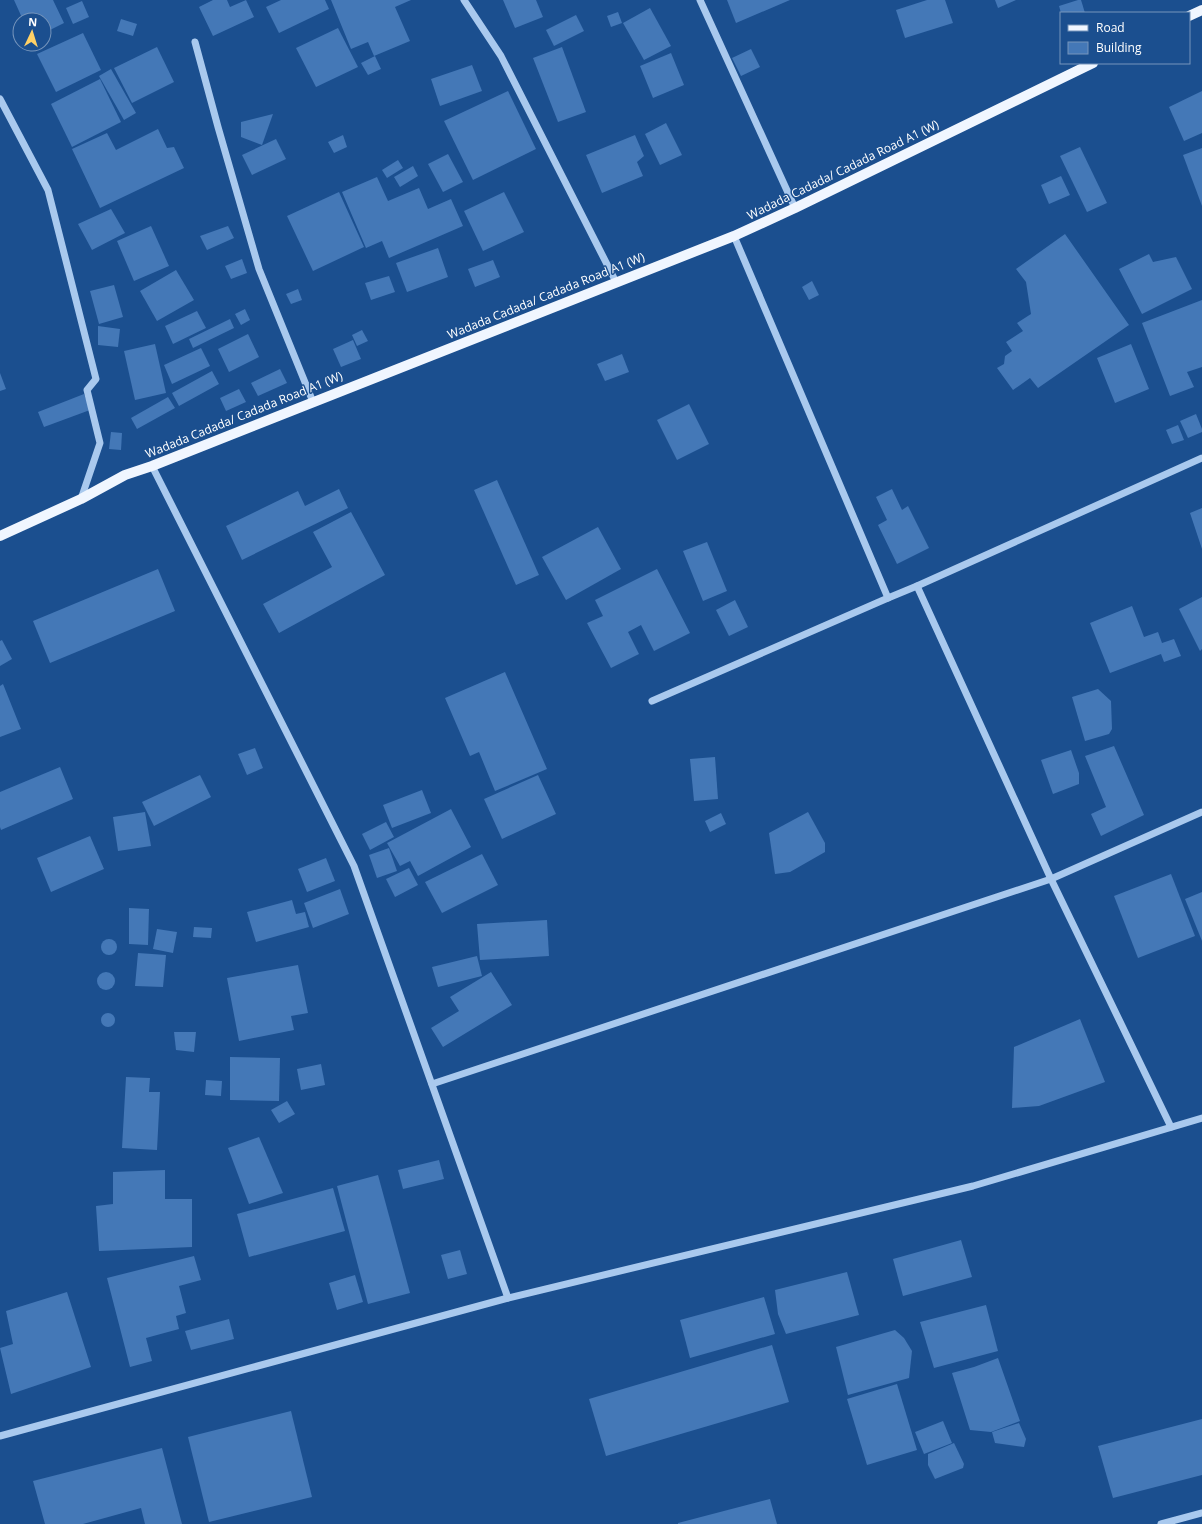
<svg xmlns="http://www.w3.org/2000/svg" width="1202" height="1524" viewBox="0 0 1202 1524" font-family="'Open Sans',sans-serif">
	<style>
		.building { fill: #4478b7 }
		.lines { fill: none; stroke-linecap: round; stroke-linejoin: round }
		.minor { stroke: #a9c9ee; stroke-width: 7 }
		.major { stroke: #f0f6ff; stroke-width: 10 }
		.labels { text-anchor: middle; stroke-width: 3; stroke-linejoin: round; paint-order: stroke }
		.street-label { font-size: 12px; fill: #fff; stroke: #1b4f8f }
	</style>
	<rect width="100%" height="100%" fill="#1b4f8f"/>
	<g class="building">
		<path d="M 14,0 L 53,0 L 64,23 L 44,33 L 44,20 L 23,20 Z"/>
		<path d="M 213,0 L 227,0 L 230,7 L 246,0 L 254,17 L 213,36 L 199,7 Z"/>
		<path d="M 281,0 L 325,0 L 329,9 L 279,33 L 266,7 Z"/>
		<path d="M 331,0 L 411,0 L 395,7 L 410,41 L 374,56 L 368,42 L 351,49 Z"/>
		<path d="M 503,0 L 536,0 L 543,17 L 515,28 Z"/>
		<path d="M 727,0 L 790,0 L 736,23 Z"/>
		<path d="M 927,0 L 945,0 L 953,23 L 905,38 L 896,10 Z"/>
		<path d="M 995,0 L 1016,0 L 998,8 Z"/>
		<path d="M 1078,0 L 1081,0 L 1085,13 L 1061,13 L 1059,6 Z"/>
		<path d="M 82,1 L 89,17 L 73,24 L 66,8 Z"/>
		<path d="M 650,8 L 671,46 L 644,60 L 623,23 Z"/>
		<path d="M 618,12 L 622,23 L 611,27 L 607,16 Z"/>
		<path d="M 576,15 L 584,31 L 554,46 L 546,30 Z"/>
		<path d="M 121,19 L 137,24 L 133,36 L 117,31 Z"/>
		<path d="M 338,28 L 358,67 L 316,87 L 296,48 Z"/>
		<path d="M 83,33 L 101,70 L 56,92 L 37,54 Z"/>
		<path d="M 157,47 L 174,82 L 132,103 L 114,68 Z"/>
		<path d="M 562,47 L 586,112 L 558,122 L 533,58 Z"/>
		<path d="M 751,49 L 760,67 L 741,76 L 732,58 Z"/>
		<path d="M 671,53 L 684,85 L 653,98 L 640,66 Z"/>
		<path d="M 375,56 L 381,69 L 368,75 L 361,63 Z"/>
		<path d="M 472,65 L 482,91 L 440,106 L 431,79 Z"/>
		<path d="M 111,69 L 136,113 L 124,120 L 99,76 Z"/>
		<path d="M 100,79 L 121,122 L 72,147 L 51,104 Z"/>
		<path d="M 508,91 L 536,149 L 473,180 L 444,121 Z"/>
		<path d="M 1202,91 L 1202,133 L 1184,141 L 1169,107 Z"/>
		<path d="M 273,114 L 262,145 L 241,137 L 241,122 Z"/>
		<path d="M 666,123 L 682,155 L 660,165 L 645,134 Z"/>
		<path d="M 158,129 L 167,148 L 174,147 L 184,168 L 100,208 L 72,149 L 107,133 L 116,150 Z"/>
		<path d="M 343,135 L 347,147 L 334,153 L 328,142 Z"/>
		<path d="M 635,135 L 644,156 L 637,162 L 643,176 L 602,193 L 586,155 Z"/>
		<path d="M 276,139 L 286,159 L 252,175 L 242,155 Z"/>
		<path d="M 1080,147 L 1107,203 L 1087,212 L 1060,156 Z"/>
		<path d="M 1202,148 L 1202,206 L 1183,155 Z"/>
		<path d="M 448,154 L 463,182 L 443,192 L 428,164 Z"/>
		<path d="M 398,160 L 403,168 L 387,178 L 382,170 Z"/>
		<path d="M 413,166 L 418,176 L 400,187 L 394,177 Z"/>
		<path d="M 1061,176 L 1070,195 L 1049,204 L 1041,185 Z"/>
		<path d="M 377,177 L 388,201 L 419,188 L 428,209 L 451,199 L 463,226 L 389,258 L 382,241 L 366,248 L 342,192 Z"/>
		<path d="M 339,192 L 364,247 L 313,271 L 287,216 Z"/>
		<path d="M 504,192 L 524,232 L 483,251 L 464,211 Z"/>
		<path d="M 111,209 L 125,233 L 92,250 L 78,224 Z"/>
		<path d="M 151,226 L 169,266 L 134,281 L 117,241 Z"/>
		<path d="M 228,226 L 234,238 L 207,250 L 200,236 Z"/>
		<path d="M 1065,234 L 1129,325 L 1038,388 L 1030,378 L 1013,390 L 997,368 L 1004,364 L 1005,356 L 1012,351 L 1006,342 L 1023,331 L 1017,323 L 1031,314 L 1026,282 L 1016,269 Z"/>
		<path d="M 438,248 L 448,277 L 407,292 L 396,263 Z"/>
		<path d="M 1149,254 L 1153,262 L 1176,257 L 1192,289 L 1142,314 L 1119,269 Z"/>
		<path d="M 242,259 L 247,273 L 231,279 L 225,266 Z"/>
		<path d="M 493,260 L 500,277 L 475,287 L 468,269 Z"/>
		<path d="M 176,270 L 194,300 L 157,321 L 140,291 Z"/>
		<path d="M 389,276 L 395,292 L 371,300 L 365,283 Z"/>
		<path d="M 812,281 L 819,295 L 809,300 L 802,287 Z"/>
		<path d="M 114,285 L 123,317 L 99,324 L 90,291 Z"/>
		<path d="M 298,289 L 302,300 L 291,304 L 286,294 Z"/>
		<path d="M 1202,300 L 1202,367 L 1187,372 L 1194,387 L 1170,396 L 1142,323 Z"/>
		<path d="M 245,309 L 250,320 L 241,325 L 235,314 Z"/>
		<path d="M 197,311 L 206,328 L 173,344 L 165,326 Z"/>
		<path d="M 230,319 L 234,328 L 193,348 L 189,339 Z"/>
		<path d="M 98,326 L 120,329 L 118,347 L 98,345 Z"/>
		<path d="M 362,330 L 368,341 L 357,346 L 352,335 Z"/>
		<path d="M 248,334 L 259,357 L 229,372 L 218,349 Z"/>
		<path d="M 353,340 L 361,359 L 341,367 L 333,349 Z"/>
		<path d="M 155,344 L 166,393 L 135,400 L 124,351 Z"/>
		<path d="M 1131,344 L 1149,389 L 1115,403 L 1097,358 Z"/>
		<path d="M 201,348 L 210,366 L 172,384 L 164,365 Z"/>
		<path d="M 622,354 L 629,372 L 605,381 L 597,364 Z"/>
		<path d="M 280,369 L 287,383 L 258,396 L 251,383 Z"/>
		<path d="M 212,371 L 219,384 L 179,406 L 172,393 Z"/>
		<path d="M 0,373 L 6,389 L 0,391 Z"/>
		<path d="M 239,389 L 246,402 L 226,411 L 220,398 Z"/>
		<path d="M 84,394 L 90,410 L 44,427 L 38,412 Z"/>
		<path d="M 168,397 L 175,408 L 137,429 L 131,418 Z"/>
		<path d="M 689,404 L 709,444 L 677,460 L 657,420 Z"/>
		<path d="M 1196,414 L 1202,429 L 1202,432 L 1188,438 L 1180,421 Z"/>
		<path d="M 1178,425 L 1184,440 L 1172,444 L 1166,430 Z"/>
		<path d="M 111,432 L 122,433 L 121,450 L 109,449 Z"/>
		<path d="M 497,480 L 539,575 L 516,585 L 474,490 Z"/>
		<path d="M 339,489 L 348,508 L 242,560 L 226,526 L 298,491 L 305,506 Z"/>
		<path d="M 892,489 L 902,510 L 908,506 L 929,548 L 897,564 L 878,525 L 887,520 L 876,497 Z"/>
		<path d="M 1202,508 L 1202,549 L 1190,513 Z"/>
		<path d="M 351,512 L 385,575 L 279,633 L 263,604 L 332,567 L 313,532 Z"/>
		<path d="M 598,527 L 621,569 L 566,600 L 542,557 Z"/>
		<path d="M 707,542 L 727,591 L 703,601 L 683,551 Z"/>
		<path d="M 158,569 L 175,611 L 50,663 L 33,621 Z"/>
		<path d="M 657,569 L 690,633 L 654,651 L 641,625 L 628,632 L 639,654 L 611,668 L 587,623 L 603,616 L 595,600 Z"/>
		<path d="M 1202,597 L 1202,649 L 1200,651 L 1179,609 Z"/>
		<path d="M 735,600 L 748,627 L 729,636 L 716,610 Z"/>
		<path d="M 1132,606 L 1144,637 L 1158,632 L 1162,643 L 1174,639 L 1181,656 L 1164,662 L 1161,654 L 1110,673 L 1090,623 Z"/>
		<path d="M 2,640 L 12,659 L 0,666 L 0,641 Z"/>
		<path d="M 505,672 L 547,769 L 495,791 L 479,752 L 470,756 L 445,698 Z"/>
		<path d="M 3,684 L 21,729 L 0,737 L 0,686 Z"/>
		<path d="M 1098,689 L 1111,701 L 1112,729 L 1109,734 L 1085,741 L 1072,697 Z"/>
		<path d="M 1114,746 L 1144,815 L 1101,836 L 1091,814 L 1106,807 L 1085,756 Z"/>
		<path d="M 255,748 L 263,768 L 247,775 L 238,754 Z"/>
		<path d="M 1071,750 L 1079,773 L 1079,784 L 1053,794 L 1041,760 Z"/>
		<path d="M 715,757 L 718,799 L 694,801 L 690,759 Z"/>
		<path d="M 60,767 L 73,799 L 1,830 L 0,827 L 0,792 Z"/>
		<path d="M 200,775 L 211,797 L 154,826 L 142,802 Z"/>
		<path d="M 538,775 L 556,814 L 502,839 L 484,799 Z"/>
		<path d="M 422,790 L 431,813 L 392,828 L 383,805 Z"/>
		<path d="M 451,809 L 471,847 L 418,876 L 410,861 L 400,866 L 387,843 Z"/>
		<path d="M 145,812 L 151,846 L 118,851 L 113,817 Z"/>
		<path d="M 808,812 L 825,843 L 825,852 L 790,872 L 775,874 L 769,833 Z"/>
		<path d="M 721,813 L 726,824 L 710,832 L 705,821 Z"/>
		<path d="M 386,822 L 394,837 L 370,850 L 362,834 Z"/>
		<path d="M 90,836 L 104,869 L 51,892 L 37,858 Z"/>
		<path d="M 389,848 L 397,871 L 377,878 L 369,855 Z"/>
		<path d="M 482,854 L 498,885 L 442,913 L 425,882 Z"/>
		<path d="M 326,858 L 335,881 L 307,892 L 298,869 Z"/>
		<path d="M 409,868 L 418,885 L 395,897 L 386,879 Z"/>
		<path d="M 1171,874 L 1195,936 L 1138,958 L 1114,896 Z"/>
		<path d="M 340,889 L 349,914 L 313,928 L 304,903 Z"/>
		<path d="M 1202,892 L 1202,941 L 1185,899 Z"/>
		<path d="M 292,900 L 296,914 L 305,912 L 309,927 L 256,942 L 247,912 Z"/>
		<path d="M 129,908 L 149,909 L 148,945 L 129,944 Z"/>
		<path d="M 547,920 L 549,956 L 480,960 L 477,924 Z"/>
		<path d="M 194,927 L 212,928 L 211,938 L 193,937 Z"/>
		<path d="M 157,929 L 177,932 L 173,953 L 153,949 Z"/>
		<circle cx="109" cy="947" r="8"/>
		<path d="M 138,953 L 166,955 L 163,987 L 135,986 Z"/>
		<path d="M 477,956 L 482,976 L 438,987 L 432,967 Z"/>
		<path d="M 298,965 L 308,1013 L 291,1016 L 294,1030 L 239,1041 L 227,978 Z"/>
		<circle cx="106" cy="981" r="9"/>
		<path d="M 491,972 L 512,1005 L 443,1047 L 431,1028 L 459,1011 L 450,997 Z"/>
		<circle cx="108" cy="1020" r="7"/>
		<path d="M 1080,1019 L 1105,1082 L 1039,1106 L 1012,1108 L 1014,1047 Z"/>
		<path d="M 174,1032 L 196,1032 L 194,1052 L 176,1050 Z"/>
		<path d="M 230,1057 L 280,1058 L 279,1101 L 230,1100 Z"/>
		<path d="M 321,1064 L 325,1085 L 301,1090 L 297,1069 Z"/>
		<path d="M 126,1077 L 150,1078 L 149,1092 L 160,1092 L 157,1150 L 122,1148 Z"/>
		<path d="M 206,1080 L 222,1081 L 221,1096 L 205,1095 Z"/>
		<path d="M 287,1101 L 295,1114 L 279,1123 L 271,1110 Z"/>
		<path d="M 259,1137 L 283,1193 L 249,1204 L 228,1148 Z"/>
		<path d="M 439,1160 L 444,1179 L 403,1189 L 398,1170 Z"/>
		<path d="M 165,1170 L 165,1199 L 192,1199 L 192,1247 L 99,1251 L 96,1206 L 113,1204 L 113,1172 Z"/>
		<path d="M 378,1175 L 410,1293 L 368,1304 L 337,1186 Z"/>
		<path d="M 333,1188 L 345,1231 L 249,1257 L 237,1214 Z"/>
		<path d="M 961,1240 L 972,1277 L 903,1296 L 893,1259 Z"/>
		<path d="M 460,1250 L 467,1274 L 448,1279 L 441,1255 Z"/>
		<path d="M 194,1256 L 201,1280 L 179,1286 L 186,1313 L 176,1316 L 179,1329 L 146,1338 L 152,1361 L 130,1367 L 107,1278 Z"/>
		<path d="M 847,1272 L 859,1315 L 786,1334 L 778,1314 L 775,1290 Z"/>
		<path d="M 355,1275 L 363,1302 L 337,1310 L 329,1283 Z"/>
		<path d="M 67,1292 L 91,1367 L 11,1394 L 0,1348 L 13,1344 L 6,1311 Z"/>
		<path d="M 764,1297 L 775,1334 L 690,1358 L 680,1320 Z"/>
		<path d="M 986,1305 L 998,1351 L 934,1368 L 920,1322 Z"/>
		<path d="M 229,1319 L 234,1339 L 191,1350 L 185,1331 Z"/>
		<path d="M 895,1330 L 904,1338 L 912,1351 L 909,1378 L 848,1395 L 836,1347 Z"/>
		<path d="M 772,1345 L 789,1402 L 606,1456 L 589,1399 Z"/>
		<path d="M 998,1358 L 1020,1421 L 991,1432 L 970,1430 L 952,1373 L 974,1367 Z"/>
		<path d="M 897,1384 L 917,1450 L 867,1465 L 847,1399 Z"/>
		<path d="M 291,1411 L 312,1497 L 209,1522 L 188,1437 Z"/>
		<path d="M 1202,1419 L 1202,1475 L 1113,1498 L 1098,1446 Z"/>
		<path d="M 943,1421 L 952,1443 L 924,1454 L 915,1432 Z"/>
		<path d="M 1019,1423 L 1026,1439 L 1024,1447 L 995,1443 L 992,1432 Z"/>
		<path d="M 954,1443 L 964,1464 L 963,1468 L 935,1479 L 928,1465 L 928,1454 Z"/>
		<path d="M 162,1448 L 182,1524 L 145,1524 L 141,1508 L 83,1524 L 45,1524 L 33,1481 Z"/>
		<path d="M 770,1499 L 777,1524 L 678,1524 L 678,1523 Z"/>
	</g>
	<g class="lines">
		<g class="minor">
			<path d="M 464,0 L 501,56 L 616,282"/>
			<path d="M 700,0 L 795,208"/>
			<path d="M 195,42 L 218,127 L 259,269 L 313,402"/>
			<path d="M 0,99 L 48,190 L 96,379 L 87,390 L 100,443 L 81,499"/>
			<path d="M 152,466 L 354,866 L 508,1298"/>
			<path d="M 917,586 L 1202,458"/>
			<path d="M 888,598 L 917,586 L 1051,879 L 1171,1127"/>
			<path d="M 652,701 L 888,598 L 734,236"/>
			<path d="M 432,1084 L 1051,879 L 1202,812"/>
			<path d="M 0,1436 L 508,1298 L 973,1186 L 1202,1118"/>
			<path d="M 1161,1524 L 1202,1513"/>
		</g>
		<g class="major">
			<path d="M 1189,16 L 1202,10"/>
			<path d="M 0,536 L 81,499 L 125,475 L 152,466 L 734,236 L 795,208 L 1093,63"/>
		</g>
	</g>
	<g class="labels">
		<g class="street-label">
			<text transform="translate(843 170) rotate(-26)" y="4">Wadada Cadada/ Cadada Road A1 (W)</text>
			<text transform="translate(546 296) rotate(-22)" y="4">Wadada Cadada/ Cadada Road A1 (W)</text>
			<text transform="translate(244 415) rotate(-22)" y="4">Wadada Cadada/ Cadada Road A1 (W)</text>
		</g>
	</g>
	<rect x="1060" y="12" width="130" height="52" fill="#1b4f8f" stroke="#7695bc"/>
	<rect x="1068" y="25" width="20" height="6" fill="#f0f6ff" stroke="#7695bc"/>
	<text x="1096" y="32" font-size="12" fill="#ffffff">Road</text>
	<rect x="1068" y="42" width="20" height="12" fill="#4478b7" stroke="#7695bc"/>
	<text x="1096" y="52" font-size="12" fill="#ffffff">Building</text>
	<g transform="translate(32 32) rotate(4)"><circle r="19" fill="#1b4f8f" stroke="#7695bc"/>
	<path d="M0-3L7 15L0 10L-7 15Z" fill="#ffd166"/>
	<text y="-6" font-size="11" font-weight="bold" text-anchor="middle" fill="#ffffff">N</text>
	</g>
</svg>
